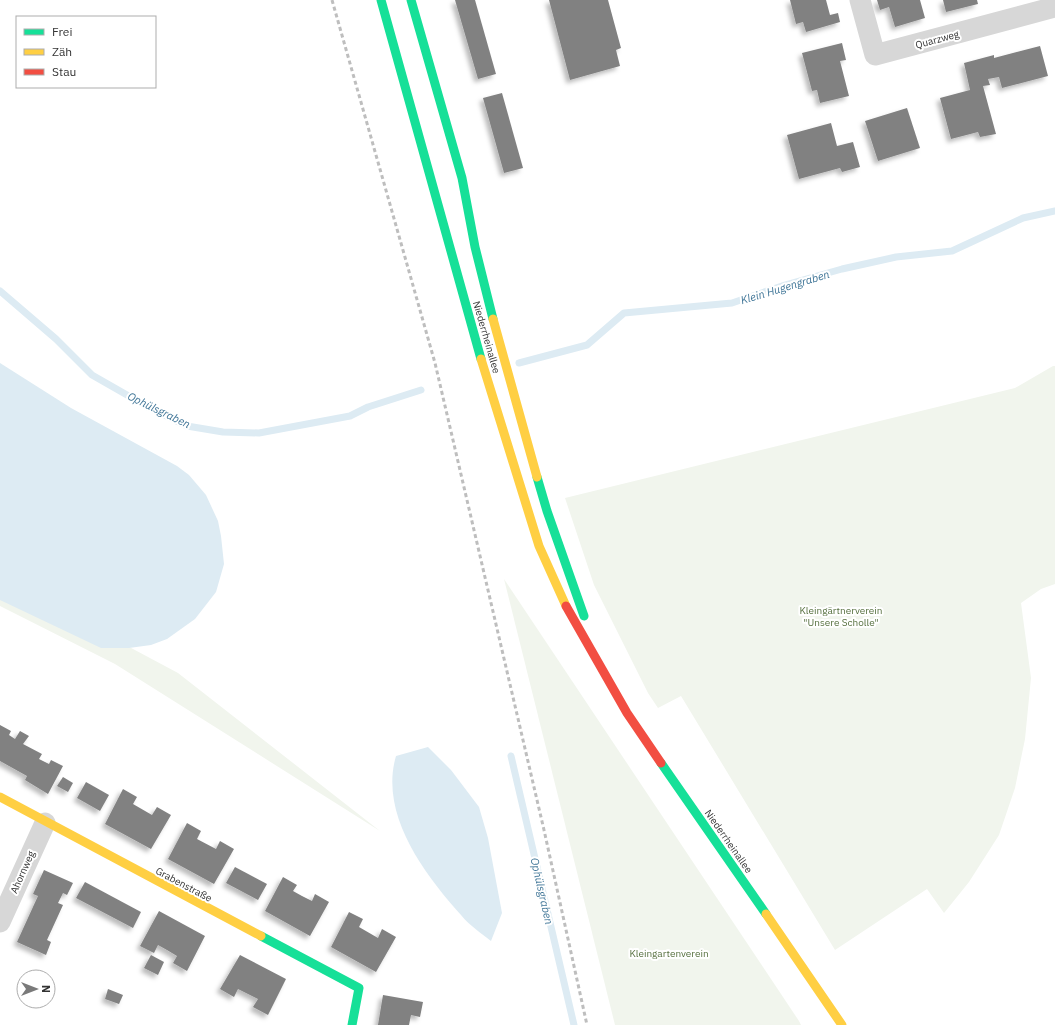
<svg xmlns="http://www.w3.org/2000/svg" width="1055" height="1025" viewBox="0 0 1055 1025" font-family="'IBM Plex Sans',sans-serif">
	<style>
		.green { fill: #f1f5ed }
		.water { fill: #ddebf3 }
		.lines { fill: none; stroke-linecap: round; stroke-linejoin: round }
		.stream { stroke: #ddebf3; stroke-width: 7 }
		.building { fill: #818181; filter: url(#shadow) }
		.street { stroke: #d7d7d7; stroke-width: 21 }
		.fast { stroke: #16e098; stroke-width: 9 }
		.slow { stroke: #ffcf43; stroke-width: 9 }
		.jam { stroke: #f24e42; stroke-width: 9 }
		.rail { stroke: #bebebe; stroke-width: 3; stroke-dasharray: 4 3; stroke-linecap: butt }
		.labels { text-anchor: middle; stroke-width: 4; stroke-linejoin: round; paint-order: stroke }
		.street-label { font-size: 10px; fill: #333; stroke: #fff }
		.park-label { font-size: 10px; fill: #56703f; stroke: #fff }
		.water-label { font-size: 11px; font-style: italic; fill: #3f7597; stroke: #fff }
	</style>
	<defs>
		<filter id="shadow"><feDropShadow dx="-3.5" dy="3.5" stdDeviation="2" flood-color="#0004"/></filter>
	</defs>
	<rect width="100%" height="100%" fill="#fff"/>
	<g class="green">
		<path d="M 1053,366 L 1055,366 L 1055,584 L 1041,589 L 1021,603 L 1031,678 L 1025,739 L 1015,788 L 999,835 L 969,882 L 944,913 L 927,889 L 835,950 L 681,696 L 658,708 L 648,693 L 594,585 L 565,498 L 1015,388 Z"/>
		<path d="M 0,578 L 178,673 L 380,831 L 115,664 L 0,606 Z"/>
		<path d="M 504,579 L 799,1021 L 801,1025 L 615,1025 Z"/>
	</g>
	<g class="water">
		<path d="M 0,363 L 71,408 L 177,466 L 189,475 L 206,495 L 218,521 L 221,536 L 224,564 L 216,592 L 195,619 L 167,639 L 151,645 L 129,648 L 101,648 L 0,600 Z"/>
		<path d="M 428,747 L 451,770 L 479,807 L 488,838 L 502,913 L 491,941 C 481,933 469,925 461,915 C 424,874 379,814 396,756 Z"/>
	</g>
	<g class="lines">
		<g class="stream">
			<path d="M 0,291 L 56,339 L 92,375 L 148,407 L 187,426 L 223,432 L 259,433 L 350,416 L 368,407 L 421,390"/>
			<path d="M 519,363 L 587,345 L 624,313 L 732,303 L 785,285 L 842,269 L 896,257 L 952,251 L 1023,218 L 1055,211"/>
			<path d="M 511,756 L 574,1025"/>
		</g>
	</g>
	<g class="building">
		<path d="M 455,0 L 475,0 L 496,74 L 478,79 Z"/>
		<path d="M 549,0 L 608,0 L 621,48 L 616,50 L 620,66 L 570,80 Z"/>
		<path d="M 790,0 L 826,0 L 830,15 L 838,13 L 840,22 L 806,32 L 803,22 L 796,24 Z"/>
		<path d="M 877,0 L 920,0 L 925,18 L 895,27 L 889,7 L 880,10 Z"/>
		<path d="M 943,0 L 977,0 L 978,4 L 946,12 Z"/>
		<path d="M 842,43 L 846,60 L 840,61 L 849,96 L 820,103 L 817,90 L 812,91 L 802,53 Z"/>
		<path d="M 1040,46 L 1048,76 L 1002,88 L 999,77 L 988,79 L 990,85 L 983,86 L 996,134 L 980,137 L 978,132 L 951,139 L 940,98 L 970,90 L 964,63 L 994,55 L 994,58 Z"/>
		<path d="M 502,93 L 523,168 L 504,173 L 483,98 Z"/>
		<path d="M 907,108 L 920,148 L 878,161 L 865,121 Z"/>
		<path d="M 831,123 L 837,146 L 853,142 L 860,167 L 842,172 L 840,168 L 799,179 L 787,135 Z"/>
		<path d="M 0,725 L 11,731 L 9,735 L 15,739 L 20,731 L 29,736 L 23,744 L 42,754 L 39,759 L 49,764 L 51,760 L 63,766 L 48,794 L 25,780 L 27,776 L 0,761 Z"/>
		<path d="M 63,777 L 73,783 L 68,792 L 57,786 Z"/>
		<path d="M 86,782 L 109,795 L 100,811 L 77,798 Z"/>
		<path d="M 123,789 L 137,797 L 133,804 L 152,815 L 157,807 L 171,815 L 151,849 L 105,824 Z"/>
		<path d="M 187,823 L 201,831 L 197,839 L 216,849 L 220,841 L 234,849 L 214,884 L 168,859 Z"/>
		<path d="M 235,867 L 267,884 L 258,900 L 226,883 Z"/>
		<path d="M 44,870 L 73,883 L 67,895 L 63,893 L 58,903 L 63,905 L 47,940 L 51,942 L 46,955 L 17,942 L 38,896 L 33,894 Z"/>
		<path d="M 283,877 L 297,885 L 293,891 L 302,896 L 312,901 L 315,894 L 329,902 L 310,936 L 265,911 Z"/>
		<path d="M 85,882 L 141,912 L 133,928 L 76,898 Z"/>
		<path d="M 159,911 L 205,936 L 187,971 L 173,963 L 177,956 L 167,950 L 158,945 L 154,953 L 140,946 Z"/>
		<path d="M 349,912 L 363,919 L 359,927 L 378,938 L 382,929 L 396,937 L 376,972 L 331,947 Z"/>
		<path d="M 151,955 L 164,962 L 158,975 L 144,968 Z"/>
		<path d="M 240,955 L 286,979 L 268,1015 L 253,1007 L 258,999 L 238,989 L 234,997 L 220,989 Z"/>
		<path d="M 108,989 L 123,995 L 119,1004 L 105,999 Z"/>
		<path d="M 383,995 L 423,1002 L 420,1017 L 411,1015 L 409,1025 L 378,1025 Z"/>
	</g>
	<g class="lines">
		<g class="street">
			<path d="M 860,0 L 875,55 L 1055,7"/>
			<path d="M 0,922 L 45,823"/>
		</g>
		<g class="fast">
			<path d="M 381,0 L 481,359"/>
			<path d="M 411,0 L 462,178 L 475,247 L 493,319"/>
			<path d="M 537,477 L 547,511 L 584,616"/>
			<path d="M 661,763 L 766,914"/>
			<path d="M 261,936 L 359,988 L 352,1025"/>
		</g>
		<g class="slow">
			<path d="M 493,319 L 537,477"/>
			<path d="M 481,359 L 539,546 L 566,606"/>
			<path d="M 0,797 L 261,936"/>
			<path d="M 766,914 L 842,1025"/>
		</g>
		<path class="jam" d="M 566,606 L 627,713 L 661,763"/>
		<path class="rail" d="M 332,0 L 435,363 L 544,830 L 587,1025"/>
	</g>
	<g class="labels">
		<g class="street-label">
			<text transform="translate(937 39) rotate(-15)" y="4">Quarzweg</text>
			<text transform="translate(487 337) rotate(74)" y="4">Niederrheinallee</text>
			<text transform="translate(729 841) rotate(55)" y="4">Niederrheinallee</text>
			<text transform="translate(22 872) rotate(-66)" y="4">Ahornweg</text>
			<text transform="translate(184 884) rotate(28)" y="4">Grabenstraße</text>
		</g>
		<g class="park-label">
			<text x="841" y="614">Kleingärtnerverein<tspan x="841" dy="12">"Unsere Scholle"</tspan></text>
			<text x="669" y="957">Kleingartenverein</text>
		</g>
		<g class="water-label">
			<text transform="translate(785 287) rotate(-17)" y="4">Klein Hugengraben</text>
			<text transform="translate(159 410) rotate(26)" y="4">Ophülsgraben</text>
			<text transform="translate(542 891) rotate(77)" y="4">Ophülsgraben</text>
		</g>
	</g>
	<rect x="16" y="16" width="140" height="72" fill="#ffffff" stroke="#adadad"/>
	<rect x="24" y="29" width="20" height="6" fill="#16e098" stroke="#adadad"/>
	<text x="52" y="36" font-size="12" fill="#333333">Frei</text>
	<rect x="24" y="49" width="20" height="6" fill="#ffcf43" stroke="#adadad"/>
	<text x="52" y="56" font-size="12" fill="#333333">Zäh</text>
	<rect x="24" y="69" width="20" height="6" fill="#f24e42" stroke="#adadad"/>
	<text x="52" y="76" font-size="12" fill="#333333">Stau</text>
	<g transform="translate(36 989) rotate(90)"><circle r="19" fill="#ffffff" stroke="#adadad"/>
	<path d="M0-3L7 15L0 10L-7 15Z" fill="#7a7a7a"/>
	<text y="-6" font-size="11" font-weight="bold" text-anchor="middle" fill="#333333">N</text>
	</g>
</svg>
